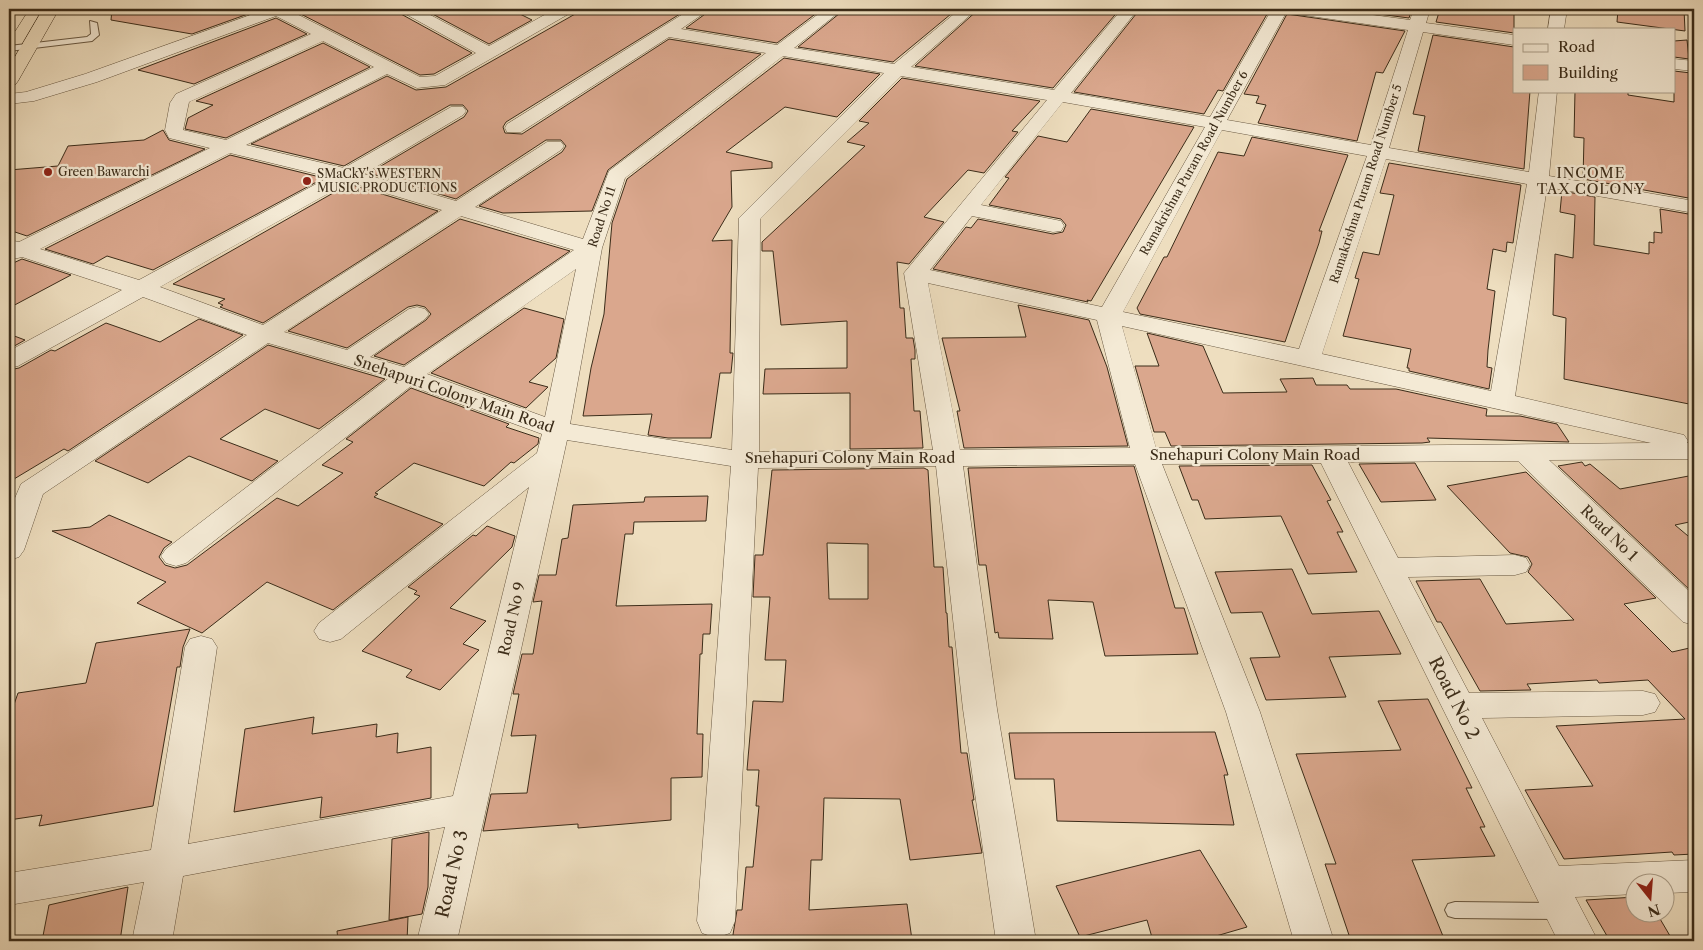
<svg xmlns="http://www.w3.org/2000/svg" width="1703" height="950" viewBox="0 0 1703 950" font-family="'Libre Caslon Text',serif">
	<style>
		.building { fill: #daa78d; stroke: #3b2c19; fill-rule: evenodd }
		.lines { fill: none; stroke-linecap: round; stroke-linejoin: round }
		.service-casing { stroke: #685842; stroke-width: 2 }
		.minor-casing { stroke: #685842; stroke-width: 1 }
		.trunk-casing { stroke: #3b2c19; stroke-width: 1 }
		.service { fill: #f4ead5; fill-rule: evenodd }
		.minor { fill: #f4ead5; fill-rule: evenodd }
		.trunk { fill: #eedebf; fill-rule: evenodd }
		.poi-dot { fill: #8f2418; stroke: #f4ead5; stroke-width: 2 }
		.labels { text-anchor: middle; stroke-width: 4.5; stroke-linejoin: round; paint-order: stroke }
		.far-street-label { font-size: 12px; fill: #3b2c19; stroke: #f4ead5 }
		.far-poi-label { font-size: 12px; fill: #3b2c19; stroke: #f4ead5; text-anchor: start }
		.far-neighbourhood-label { font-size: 14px; letter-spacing: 1px; fill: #3b2c19; stroke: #f4ead5 }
		.street-label { font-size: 15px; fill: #3b2c19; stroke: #f4ead5 }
		.near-street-label { font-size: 18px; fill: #3b2c19; stroke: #f4ead5 }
	</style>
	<rect width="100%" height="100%" fill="#eedebf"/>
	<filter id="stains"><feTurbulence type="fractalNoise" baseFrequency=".004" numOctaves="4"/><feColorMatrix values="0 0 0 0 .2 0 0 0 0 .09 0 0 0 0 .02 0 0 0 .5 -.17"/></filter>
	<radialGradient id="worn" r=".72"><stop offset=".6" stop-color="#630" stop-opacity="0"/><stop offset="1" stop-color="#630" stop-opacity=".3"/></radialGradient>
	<g class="building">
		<path d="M 112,9 L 262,9 L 192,34 L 111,20 Z"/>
		<path d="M 291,9 L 398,9 L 401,14 L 472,53 L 434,74 L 420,75 Z"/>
		<path d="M 423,9 L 456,9 L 457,14 L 478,9 L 502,9 L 509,12 L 514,11 L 532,20 L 489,44 Z"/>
		<path d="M 584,9 L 688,9 L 506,122 L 503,127 L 505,133 L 522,134 L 669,39 L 761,54 L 608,170 L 592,211 L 503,213 L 479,206 L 562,152 L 566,146 L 561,140 L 546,140 L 456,199 L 369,173 L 464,117 L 468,111 L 463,105 L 450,105 L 344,166 L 251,144 L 387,76 L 416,90 L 446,87 Z"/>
		<path d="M 712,9 L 822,9 L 777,43 L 686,28 Z"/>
		<path d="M 845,9 L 957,9 L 893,62 L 798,47 Z"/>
		<path d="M 979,9 L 1120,9 L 1053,88 L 915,66 Z"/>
		<path d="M 1140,9 L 1270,9 L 1223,91 L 1218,90 L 1204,114 L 1074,92 Z"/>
		<path d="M 1340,9 L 1412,9 L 1409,18 Z"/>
		<path d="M 1440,9 L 1514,9 L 1514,33 L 1436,22 Z"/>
		<path d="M 1618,9 L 1684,9 L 1685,31 L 1617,22 Z"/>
		<path d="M 1287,14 L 1405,31 L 1383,73 L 1376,72 L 1357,141 L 1258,123 L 1266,105 L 1256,103 L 1259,96 L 1244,94 Z"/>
		<path d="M 276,18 L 307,34 L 194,84 L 138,70 Z"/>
		<path d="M 1433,35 L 1514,47 L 1514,91 L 1530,91 L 1524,169 L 1418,151 L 1425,116 L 1413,114 Z"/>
		<path d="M 1687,40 L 1689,59 L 1674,57 L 1674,41 Z"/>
		<path d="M 323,43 L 370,67 L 226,138 L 185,129 L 188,118 L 213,105 L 196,101 Z"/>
		<path d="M 784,58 L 880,74 L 837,117 L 785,107 L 726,152 L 772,162 L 772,168 L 731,171 L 732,207 L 712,241 L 732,240 L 730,353 L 733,353 L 731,373 L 720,373 L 711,438 L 668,438 L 648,435 L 652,414 L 583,416 L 591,368 L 604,314 L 612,223 L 627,179 Z"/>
		<path d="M 1674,71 L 1691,73 L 1694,94 L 1694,199 L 1583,179 L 1584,138 L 1574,137 L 1575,91 L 1628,91 L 1628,95 L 1674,102 Z"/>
		<path d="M 902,78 L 1040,101 L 1012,131 L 1018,132 L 984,173 L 968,170 L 924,217 L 944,222 L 909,264 L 897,262 L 900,308 L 904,308 L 906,338 L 913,338 L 915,350 L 915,359 L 911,359 L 914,411 L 920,411 L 923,448 L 850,449 L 850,393 L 763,394 L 765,369 L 847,368 L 847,321 L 781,325 L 773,251 L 762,251 L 762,242 L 865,146 L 847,142 L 869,123 L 859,121 Z"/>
		<path d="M 1091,109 L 1194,127 L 1091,301 L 1087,300 L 1088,302 L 933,269 L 966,227 L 971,228 L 978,219 L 1053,234 L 1063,232 L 1066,225 L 1061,219 L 989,205 L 1009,178 L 1005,177 L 1038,136 L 1067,142 Z"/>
		<path d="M 163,130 L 169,140 L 205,149 L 27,236 L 9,230 L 9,170 L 58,166 L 68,146 L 144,140 Z"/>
		<path d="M 1252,137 L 1348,155 L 1319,231 L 1322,231 L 1319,243 L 1285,342 L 1140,314 L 1137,308 L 1164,257 L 1167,257 L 1218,152 L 1244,156 Z"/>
		<path d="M 230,155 L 324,178 L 153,270 L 107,256 L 93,264 L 45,249 Z"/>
		<path d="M 1389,163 L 1521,185 L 1513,243 L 1507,242 L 1506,252 L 1493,249 L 1487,289 L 1495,291 L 1488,350 L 1487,367 L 1492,368 L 1489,389 L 1409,371 L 1409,368 L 1407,368 L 1411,349 L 1343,336 L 1359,279 L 1355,278 L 1363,252 L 1379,255 L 1394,195 L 1380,193 Z"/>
		<path d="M 349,184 L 438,211 L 263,323 L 220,307 L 223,305 L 218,303 L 225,299 L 173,284 Z"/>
		<path d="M 1562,191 L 1595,197 L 1594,245 L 1649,254 L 1649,242 L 1654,243 L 1654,232 L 1662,233 L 1660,209 L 1694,215 L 1694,405 L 1564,379 L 1566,318 L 1553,315 L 1555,254 L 1573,258 L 1575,215 L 1560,212 Z"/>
		<path d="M 460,219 L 570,251 L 404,365 L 374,356 L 426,320 L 431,314 L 425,307 L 417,305 L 408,307 L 347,348 L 288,331 Z"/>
		<path d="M 22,259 L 71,275 L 9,308 L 9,265 Z"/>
		<path d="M 1018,305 L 1089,320 L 1107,367 L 1128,446 L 964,448 L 957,411 L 960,411 L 942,338 L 1026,337 Z"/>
		<path d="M 524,308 L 564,319 L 556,358 L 529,382 L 548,387 L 526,408 L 431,373 Z"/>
		<path d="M 199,319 L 243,335 L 68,451 L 64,449 L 9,482 L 9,370 L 19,368 L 51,350 L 55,351 L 106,323 L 160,342 Z"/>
		<path d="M 1147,333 L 1203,346 L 1223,393 L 1287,392 L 1280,379 L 1313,378 L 1316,385 L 1347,385 L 1350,389 L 1396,389 L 1487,409 L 1486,416 L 1520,416 L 1557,424 L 1569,442 L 1427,438 L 1430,442 L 1422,443 L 1171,446 L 1165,432 L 1154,432 L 1135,366 L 1159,366 Z"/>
		<path d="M 9,334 L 25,340 L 9,349 Z"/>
		<path d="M 268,345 L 385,379 L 319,429 L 265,409 L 220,439 L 278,461 L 252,481 L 189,456 L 148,483 L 95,461 Z"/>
		<path d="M 411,388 L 509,424 L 506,427 L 539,438 L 538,444 L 514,463 L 511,462 L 484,486 L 414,463 L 375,493 L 378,494 L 374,497 L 443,524 L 333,610 L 267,582 L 202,633 L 137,603 L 166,582 L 52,531 L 90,527 L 109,515 L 172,542 L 164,548 L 159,557 L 165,565 L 175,568 L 187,565 L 277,498 L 298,506 L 343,473 L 322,465 L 353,442 L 346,439 Z"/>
		<path d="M 1582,462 L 1585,466 L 1590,464 L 1620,489 L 1694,475 L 1694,521 L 1675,525 L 1694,541 L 1694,591 L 1691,591 L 1558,466 Z"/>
		<path d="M 1415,463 L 1436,500 L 1381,502 L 1359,464 Z"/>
		<path d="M 1312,465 L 1331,500 L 1327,501 L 1343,532 L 1337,532 L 1357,572 L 1308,574 L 1281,516 L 1205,519 L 1198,500 L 1192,500 L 1179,466 Z"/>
		<path d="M 1134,466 L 1175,608 L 1184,608 L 1198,654 L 1105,656 L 1093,602 L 1048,600 L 1053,639 L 999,638 L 998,632 L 995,633 L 986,565 L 979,565 L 968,468 Z"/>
		<path d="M 924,468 L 928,470 L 934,567 L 943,567 L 946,613 L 947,613 L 949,647 L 952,647 L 961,753 L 967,753 L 974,800 L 972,800 L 982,853 L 910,860 L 900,799 L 824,798 L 822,860 L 811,860 L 809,910 L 907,904 L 912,940 L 732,941 L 737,910 L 742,910 L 746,867 L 753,867 L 759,806 L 756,806 L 759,770 L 747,770 L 753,701 L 783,702 L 786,660 L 765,660 L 770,597 L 753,597 L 755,555 L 763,555 L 772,470 ZM 827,543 L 868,544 L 868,599 L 829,599 Z"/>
		<path d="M 1526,472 L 1656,598 L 1624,604 L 1672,652 L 1694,647 L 1694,854 L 1674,855 L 1672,852 L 1564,859 L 1525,790 L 1593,786 L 1556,726 L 1685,719 L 1648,680 L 1599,683 L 1597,680 L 1527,684 L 1531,690 L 1480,691 L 1441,622 L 1437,622 L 1416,581 L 1480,579 L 1506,624 L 1574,620 L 1528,572 L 1532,564 L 1528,557 L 1510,553 L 1447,486 Z"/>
		<path d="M 708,496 L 706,521 L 634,522 L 633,534 L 625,534 L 616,606 L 712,604 L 710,634 L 703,634 L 702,654 L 700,654 L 697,734 L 703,734 L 702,777 L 671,778 L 671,820 L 578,828 L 578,824 L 483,831 L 491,794 L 527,793 L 536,735 L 511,736 L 519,694 L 513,694 L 522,654 L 533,654 L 542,601 L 533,602 L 539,575 L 556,575 L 562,539 L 568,538 L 573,505 L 644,502 L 645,497 Z"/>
		<path d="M 487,526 L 515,536 L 512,547 L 450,608 L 486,621 L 463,644 L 479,650 L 440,690 L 406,677 L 412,670 L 362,651 L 420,596 L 414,594 L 417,591 L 408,587 L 473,535 L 476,536 Z"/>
		<path d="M 1292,569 L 1312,614 L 1379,611 L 1401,654 L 1329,657 L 1346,697 L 1266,700 L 1250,658 L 1280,657 L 1262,612 L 1231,613 L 1215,572 Z"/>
		<path d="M 190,629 L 183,647 L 180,667 L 177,667 L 153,806 L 39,826 L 42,815 L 9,820 L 9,719 L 18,693 L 86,683 L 96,643 Z"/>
		<path d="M 1428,699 L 1472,788 L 1466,788 L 1485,827 L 1480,827 L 1495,856 L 1412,860 L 1445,941 L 1351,941 L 1325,864 L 1336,864 L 1296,754 L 1401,750 L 1378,701 Z"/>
		<path d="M 314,717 L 312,734 L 377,724 L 376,737 L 398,733 L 397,753 L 431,747 L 431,798 L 320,818 L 322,797 L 234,812 L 245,729 Z"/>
		<path d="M 1215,732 L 1228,775 L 1224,775 L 1234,825 L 1057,821 L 1054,779 L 1015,779 L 1009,733 Z"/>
		<path d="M 429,832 L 428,887 L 422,914 L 389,920 L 392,839 Z"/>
		<path d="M 1200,850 L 1247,927 L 1199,941 L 1153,941 L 1147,920 L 1080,937 L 1056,886 Z"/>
		<path d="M 128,887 L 120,941 L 42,941 L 49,905 Z"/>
		<path d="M 1636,897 L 1636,912 L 1656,912 L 1673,941 L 1610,941 L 1586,900 Z"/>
		<path d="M 408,917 L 407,941 L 338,941 L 337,931 Z"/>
	</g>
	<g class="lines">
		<defs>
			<g id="service">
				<path d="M 90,21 L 97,23 L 99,35 L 92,41 L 9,51 L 9,46 L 87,37 L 91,34 Z"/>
				<path d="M 1455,902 L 1562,903 L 1569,905 L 1572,911 L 1569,917 L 1562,919 L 1455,918 L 1448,916 L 1445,910 L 1448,904 Z"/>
			</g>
			<g id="minor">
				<path d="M 267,9 L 287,9 L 420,77 L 435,76 L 476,53 L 402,12 L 400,9 L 419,9 L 489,46 L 555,9 L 574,9 L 572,12 L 445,85 L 417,88 L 387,74 L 246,145 L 344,168 L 451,107 L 463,107 L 466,111 L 463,115 L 364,174 L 456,201 L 547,142 L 561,142 L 564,146 L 561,150 L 475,207 L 583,239 L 609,171 L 766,53 L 669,37 L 521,132 L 507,132 L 505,128 L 507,124 L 691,9 L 710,9 L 681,29 L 777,45 L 825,9 L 843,9 L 794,48 L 894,64 L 960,9 L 977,9 L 911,67 L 1054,90 L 1122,9 L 1138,9 L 1071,93 L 1210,117 L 1272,9 L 1288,9 L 1227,120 L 1371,145 L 1408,30 L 1296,14 L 1290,12 L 1288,9 L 1328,9 L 1410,20 L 1414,9 L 1430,9 L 1426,23 L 1514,35 L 1514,45 L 1423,32 L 1389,148 L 1529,172 L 1539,91 L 1557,91 L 1549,176 L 1694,201 L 1694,213 L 1547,187 L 1515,396 L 1684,435 L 1688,441 L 1687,443 L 1694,443 L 1694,459 L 1549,460 L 1694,596 L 1694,625 L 1683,622 L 1518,461 L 1348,462 L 1398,558 L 1515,555 L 1526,558 L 1530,565 L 1526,572 L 1515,575 L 1408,577 L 1469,693 L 1643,691 L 1655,694 L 1660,703 L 1655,712 L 1643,715 L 1482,718 L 1559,866 L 1694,860 L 1694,892 L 1666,893 L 1666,882 L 1636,882 L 1636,894 L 1575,897 L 1598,941 L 1558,941 L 1321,463 L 1162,464 L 1260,712 L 1334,941 L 1294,941 L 1226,712 L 1135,464 L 963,466 L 997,709 L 1036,941 L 996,941 L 963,709 L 936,466 L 758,468 L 735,921 L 730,933 L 716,938 L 702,933 L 697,921 L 731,466 L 567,440 L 457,941 L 417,941 L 445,827 L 183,876 L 172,941 L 132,941 L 144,882 L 9,905 L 9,873 L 151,850 L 185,647 L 190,639 L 201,636 L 212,639 L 217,647 L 188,844 L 453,796 L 529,487 L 341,639 L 330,642 L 319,639 L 314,631 L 319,623 L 537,453 L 542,434 L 411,386 L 186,563 L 176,566 L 166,563 L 161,556 L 166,549 L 389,378 L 268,343 L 43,494 L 24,550 L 19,557 L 9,560 L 9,512 L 21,484 L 247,335 L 143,297 L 18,366 L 9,368 L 9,351 L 122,290 L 22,257 L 9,260 L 9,240 L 19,242 L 210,148 L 169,138 L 165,130 L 170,103 L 176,94 L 311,34 L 276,16 L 97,82 L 34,101 L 9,104 L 9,94 L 26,92 L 85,74 ZM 323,41 L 374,67 L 226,140 L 183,130 L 189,102 ZM 783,56 L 884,73 L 739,218 L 732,450 L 570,424 L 602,248 L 625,178 ZM 901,76 L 1047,100 L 904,273 L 933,450 L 759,452 L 760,219 ZM 1063,102 L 1205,127 L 1102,307 L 930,270 L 972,216 L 1053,232 L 1061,231 L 1064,226 L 1061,221 L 981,205 ZM 1222,130 L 1367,156 L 1299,349 L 1123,312 ZM 230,153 L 329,177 L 139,280 L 40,249 ZM 1386,159 L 1527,184 L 1491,391 L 1322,354 ZM 349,182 L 442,210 L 263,325 L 160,287 ZM 461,216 L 574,250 L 404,367 L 370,357 L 425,319 L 429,314 L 425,309 L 417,307 L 409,309 L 347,350 L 284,332 ZM 576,269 L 545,417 L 427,374 ZM 928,283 L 1097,320 L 1130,448 L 960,450 ZM 1122,326 L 1651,443 L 1156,448 Z"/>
				<path d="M 1551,9 L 1567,9 L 1564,29 L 1548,29 Z"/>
				<path d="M 1674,59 L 1694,61 L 1694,71 L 1674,69 Z"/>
			</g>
			<g id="trunk">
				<path d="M 13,9 L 29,9 L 15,31 L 9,33 L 9,16 Z"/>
				<path d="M 43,9 L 59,9 L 18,81 L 15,85 L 9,86 L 9,67 Z"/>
			</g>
		</defs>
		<use href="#service" class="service-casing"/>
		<use href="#minor" class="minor-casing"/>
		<use href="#trunk" class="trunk-casing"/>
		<use href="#service" class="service"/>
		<use href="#minor" class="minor"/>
		<use href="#trunk" class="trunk"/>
	</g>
	<g class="poi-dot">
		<circle cx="48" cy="172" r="5"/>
		<circle cx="307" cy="181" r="5"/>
	</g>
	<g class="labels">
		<g class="far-street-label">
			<text transform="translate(1194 163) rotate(-61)" y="4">Ramakrishna Puram Road Number 6</text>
			<text transform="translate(1366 184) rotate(-72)" y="4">Ramakrishna Puram Road Number 5</text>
			<text transform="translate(602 217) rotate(-72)" y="4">Road No 11</text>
		</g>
		<g class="far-poi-label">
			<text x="58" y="176">Green Bawarchi</text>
			<text x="317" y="178">SMaCkY's WESTERN<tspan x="317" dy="14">MUSIC PRODUCTIONS</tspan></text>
		</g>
		<g class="far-neighbourhood-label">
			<text x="1591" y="178">INCOME<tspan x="1591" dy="16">TAX COLONY</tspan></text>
		</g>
		<g class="street-label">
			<text transform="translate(454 394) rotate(19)" y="5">Snehapuri Colony Main Road</text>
			<text x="1255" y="460">Snehapuri Colony Main Road</text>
			<text x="850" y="463">Snehapuri Colony Main Road</text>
			<text transform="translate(1609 533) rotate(44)" y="5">Road No 1</text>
			<text transform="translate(512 619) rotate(-77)" y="5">Road No 9</text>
		</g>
		<g class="near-street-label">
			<text transform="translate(1454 698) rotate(63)" y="6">Road No 2</text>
			<text transform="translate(452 874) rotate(-77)" y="6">Road No 3</text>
		</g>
	</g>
	<rect width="1703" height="950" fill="none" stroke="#eedebf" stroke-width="30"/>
	<rect x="10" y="10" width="1683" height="930" fill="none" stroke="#3b2c19" stroke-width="2.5"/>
	<rect x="15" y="15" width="1673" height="920" fill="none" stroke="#3b2c19"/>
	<rect x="1513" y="28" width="162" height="65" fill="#f4ead5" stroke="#aa9e8a"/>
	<rect x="1523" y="44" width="25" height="8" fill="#f4ead5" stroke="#aa9e8a"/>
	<text x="1558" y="52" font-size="15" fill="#3b2c19">Road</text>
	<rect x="1523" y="65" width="25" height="15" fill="#daa78d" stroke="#aa9e8a"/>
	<text x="1558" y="78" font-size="15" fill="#3b2c19">Building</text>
	<g transform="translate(1650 898) rotate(163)"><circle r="24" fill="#f4ead5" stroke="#aa9e8a"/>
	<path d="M0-4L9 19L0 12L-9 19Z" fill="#8f2418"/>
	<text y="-8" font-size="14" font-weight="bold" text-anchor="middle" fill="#3b2c19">N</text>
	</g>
	<rect width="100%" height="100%" filter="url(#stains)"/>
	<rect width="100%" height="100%" fill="url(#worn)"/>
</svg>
